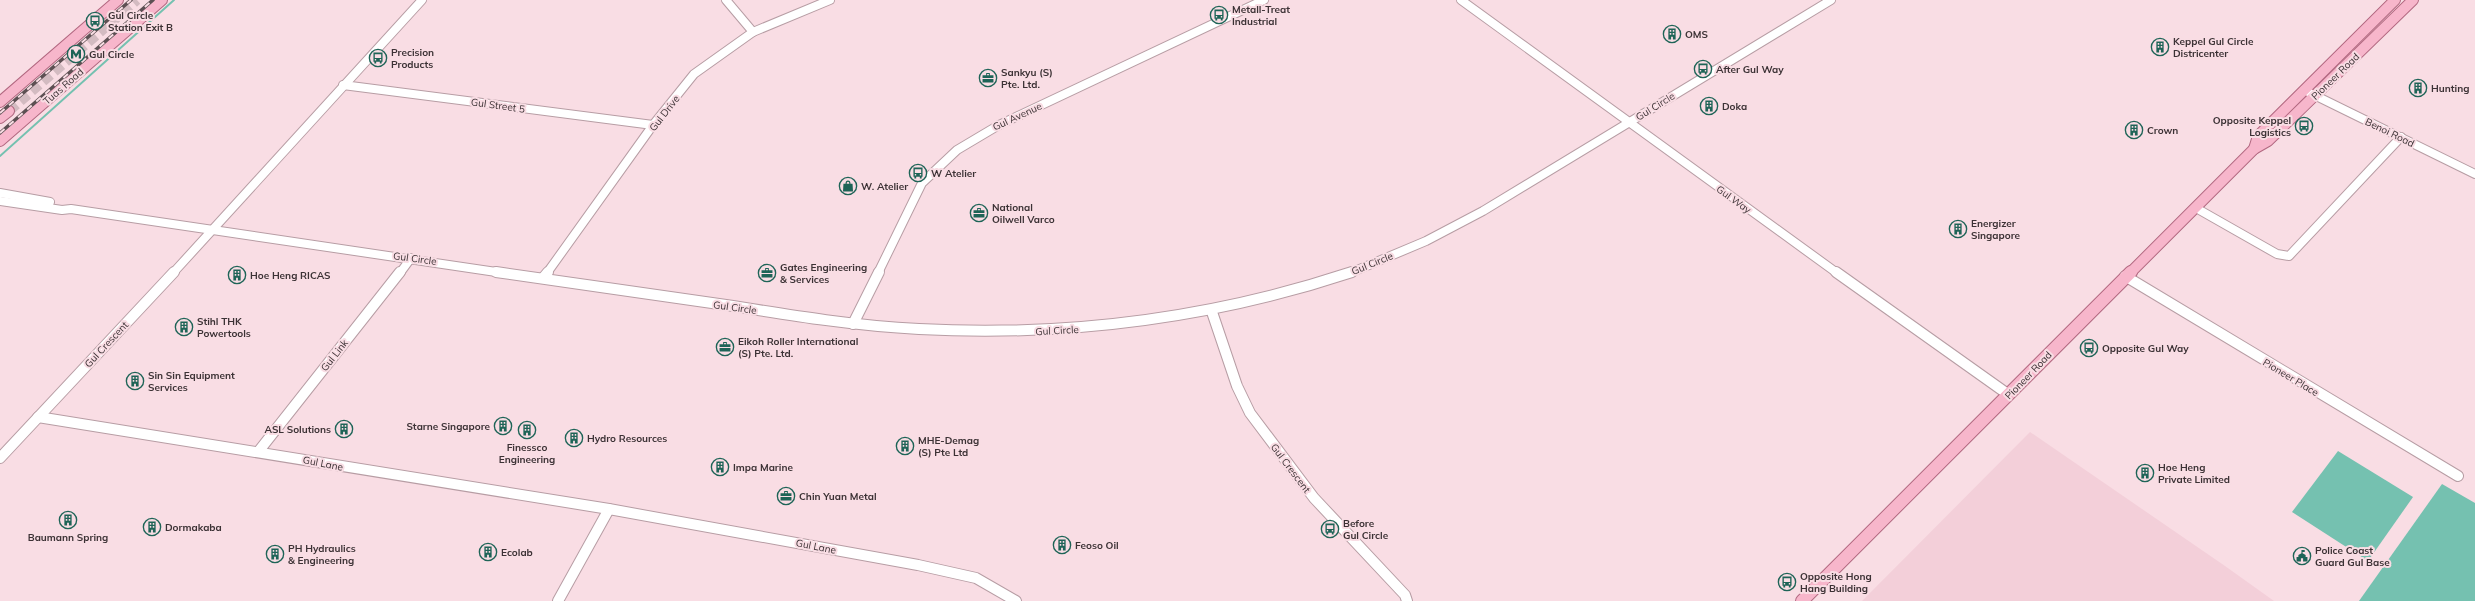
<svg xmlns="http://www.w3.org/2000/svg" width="2475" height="601" viewBox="0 0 2475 601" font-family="Mulish,sans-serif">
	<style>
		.built { fill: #f3cfd9 }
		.water { fill: #75c1b0 }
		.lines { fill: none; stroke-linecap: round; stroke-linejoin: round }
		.stream { stroke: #75c1b0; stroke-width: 2 }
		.major-tunnel { stroke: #d3bbc1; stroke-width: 10; stroke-dasharray: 10 5; stroke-linecap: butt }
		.minor-far1-casing { stroke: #b79da4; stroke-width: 10 }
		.minor-casing { stroke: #b79da4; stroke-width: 12 }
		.major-far1-casing { stroke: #b26880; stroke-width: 12 }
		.major-casing { stroke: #b26880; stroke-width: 14 }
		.minor-far1 { stroke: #fff; stroke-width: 8 }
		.minor { stroke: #fff; stroke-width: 10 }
		.major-far1 { stroke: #f7b6cb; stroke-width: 10 }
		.major { stroke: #f7b6cb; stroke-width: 12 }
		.rail-casing { stroke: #5d5053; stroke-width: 3.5 }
		.rail { stroke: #f9dde4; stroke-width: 2; stroke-dasharray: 6; stroke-linecap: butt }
		.labels { text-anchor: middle; stroke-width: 4; stroke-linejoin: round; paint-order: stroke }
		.poi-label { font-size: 10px; font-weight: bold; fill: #3c3235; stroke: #f9dde4; text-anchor: start }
		.street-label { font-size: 10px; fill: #3c3235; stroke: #f9dde4 }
	</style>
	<rect width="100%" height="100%" fill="#f9dde4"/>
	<path class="built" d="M 2030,432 L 2225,566 L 2274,601 L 1862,601 Z"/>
	<g class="water">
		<path d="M 2338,451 L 2413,497 L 2368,561 L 2292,512 Z"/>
		<path d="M 2442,484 L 2475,503 L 2475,601 L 2359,601 Z"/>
	</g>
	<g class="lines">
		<path class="stream" d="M 0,156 L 174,0"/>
		<path class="major-tunnel" d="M 9,111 L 137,0"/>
		<defs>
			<g id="minor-far1">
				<path d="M 726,0 L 753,32"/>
				<path d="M 1461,0 L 1837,273"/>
				<path d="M 343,85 L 653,125"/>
				<path d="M 2304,90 L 2475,174"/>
				<path d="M 0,193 L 50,202"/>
				<path d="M 0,201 L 62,210 L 71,209 L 503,273"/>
				<path d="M 2196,208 L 2277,254 L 2289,256 L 2401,137"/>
				<path d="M 173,273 L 422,0"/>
				<path d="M 400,273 L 411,258"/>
				<path d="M 547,273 L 653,125 L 694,74 L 753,32 L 830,0"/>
				<path d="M 878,273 L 922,183 L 957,150 L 999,125 L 1264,0"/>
				<path d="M 1350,273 L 1426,241 L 1483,211 L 1831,0"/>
			</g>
			<g id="minor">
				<path d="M 496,272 C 575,283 654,295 733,306 C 795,316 857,326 919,329 C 1069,337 1210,319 1352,272"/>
				<path d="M 1836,272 L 2009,395"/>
				<path d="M 2125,276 L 2458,476"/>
				<path d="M 543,278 L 548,272"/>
				<path d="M 1212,312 L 1237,386 L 1250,413 L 1314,498 L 1405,595 L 1407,601"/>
				<path d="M 853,324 L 879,272"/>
				<path d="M 38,417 L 609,509 L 918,565 L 976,578 L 1016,601"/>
				<path d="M 258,452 L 400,272"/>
				<path d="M 0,458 L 174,272"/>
				<path d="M 558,601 L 609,509"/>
			</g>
			<g id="major-far1">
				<path d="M 0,102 L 118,0"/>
				<path d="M 0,118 L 9,111"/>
				<path d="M 0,141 L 162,0"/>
				<path d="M 2254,149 L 2258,136 L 2395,0"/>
				<path d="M 2130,273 L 2254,149 L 2268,141 L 2413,0"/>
			</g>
			<path id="major" d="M 1802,601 L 2131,272"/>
		</defs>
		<use href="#minor-far1" class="minor-far1-casing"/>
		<use href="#minor" class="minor-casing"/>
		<use href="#major-far1" class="major-far1-casing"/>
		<use href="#major" class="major-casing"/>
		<use href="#minor-far1" class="minor-far1"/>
		<use href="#minor" class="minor"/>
		<use href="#major-far1" class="major-far1"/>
		<use href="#major" class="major"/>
		<defs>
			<g id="rail">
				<path d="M 0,113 L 131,0"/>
				<path d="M 0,133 L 153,0"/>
			</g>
		</defs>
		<use href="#rail" class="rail-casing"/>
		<use href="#rail" class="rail"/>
	</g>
	<defs>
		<symbol id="bus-ring" viewBox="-11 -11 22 22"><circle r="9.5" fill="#f9dde4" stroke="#1e6457" stroke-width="1.5"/><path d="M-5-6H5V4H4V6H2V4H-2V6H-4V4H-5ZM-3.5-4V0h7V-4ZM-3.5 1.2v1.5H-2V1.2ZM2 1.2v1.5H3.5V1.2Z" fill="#1e6457"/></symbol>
		<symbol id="building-ring" viewBox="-11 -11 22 22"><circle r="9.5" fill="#f9dde4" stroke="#1e6457" stroke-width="1.5"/><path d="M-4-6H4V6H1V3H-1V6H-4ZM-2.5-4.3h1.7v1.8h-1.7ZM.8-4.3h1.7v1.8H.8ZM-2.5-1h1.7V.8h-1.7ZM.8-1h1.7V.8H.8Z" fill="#1e6457"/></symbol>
		<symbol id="metro-ring" viewBox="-11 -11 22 22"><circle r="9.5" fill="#f9dde4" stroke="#1e6457" stroke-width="1.5"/><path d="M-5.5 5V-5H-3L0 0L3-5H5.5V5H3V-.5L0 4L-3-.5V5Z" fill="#1e6457"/></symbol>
		<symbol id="office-ring" viewBox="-11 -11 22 22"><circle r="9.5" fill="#f9dde4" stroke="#1e6457" stroke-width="1.5"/><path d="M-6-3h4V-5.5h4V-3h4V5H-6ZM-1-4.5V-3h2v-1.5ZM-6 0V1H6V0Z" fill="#1e6457"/></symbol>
		<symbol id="shop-ring" viewBox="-11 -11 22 22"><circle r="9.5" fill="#f9dde4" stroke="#1e6457" stroke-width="1.5"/><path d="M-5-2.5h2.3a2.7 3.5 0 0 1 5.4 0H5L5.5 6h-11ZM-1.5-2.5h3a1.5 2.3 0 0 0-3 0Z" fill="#1e6457"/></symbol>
		<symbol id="civic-ring" viewBox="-11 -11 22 22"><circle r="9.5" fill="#f9dde4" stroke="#1e6457" stroke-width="1.5"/><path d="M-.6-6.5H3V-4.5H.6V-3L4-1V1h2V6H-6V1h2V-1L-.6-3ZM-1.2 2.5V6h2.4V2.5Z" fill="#1e6457"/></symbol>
	</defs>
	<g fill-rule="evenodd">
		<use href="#bus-ring" x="1209" y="5" width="20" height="20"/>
		<use href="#bus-ring" x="85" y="11" width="20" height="20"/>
		<use href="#building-ring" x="1662" y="24" width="20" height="20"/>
		<use href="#building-ring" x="2150" y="37" width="20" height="20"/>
		<use href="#metro-ring" x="66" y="44" width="20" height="20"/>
		<use href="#bus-ring" x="368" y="48" width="20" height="20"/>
		<use href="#bus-ring" x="1693" y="59" width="20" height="20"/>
		<use href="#office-ring" x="978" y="68" width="20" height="20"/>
		<use href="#building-ring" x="2408" y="78" width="20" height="20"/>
		<use href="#building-ring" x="1699" y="96" width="20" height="20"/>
		<use href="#bus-ring" x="2294" y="116" width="20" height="20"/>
		<use href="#building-ring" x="2124" y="120" width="20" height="20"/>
		<use href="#bus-ring" x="908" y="163" width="20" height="20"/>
		<use href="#shop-ring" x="838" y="176" width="20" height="20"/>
		<use href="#office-ring" x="969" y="203" width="20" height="20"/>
		<use href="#building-ring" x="1948" y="219" width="20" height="20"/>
		<use href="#office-ring" x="757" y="263" width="20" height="20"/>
		<use href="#building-ring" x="227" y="265" width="20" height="20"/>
		<use href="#building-ring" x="174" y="317" width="20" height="20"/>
		<use href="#office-ring" x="715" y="337" width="20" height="20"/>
		<use href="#bus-ring" x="2079" y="338" width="20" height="20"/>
		<use href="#building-ring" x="125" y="371" width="20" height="20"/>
		<use href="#building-ring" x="493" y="416" width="20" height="20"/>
		<use href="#building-ring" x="334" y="419" width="20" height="20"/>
		<use href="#building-ring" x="517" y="420" width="20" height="20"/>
		<use href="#building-ring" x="564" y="428" width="20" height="20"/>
		<use href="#building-ring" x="895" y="436" width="20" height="20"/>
		<use href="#building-ring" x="710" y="457" width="20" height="20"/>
		<use href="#building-ring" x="2135" y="463" width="20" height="20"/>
		<use href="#office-ring" x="776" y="486" width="20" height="20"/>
		<use href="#building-ring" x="58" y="510" width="20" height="20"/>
		<use href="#building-ring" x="142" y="517" width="20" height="20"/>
		<use href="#bus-ring" x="1320" y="519" width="20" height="20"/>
		<use href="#building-ring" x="1052" y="535" width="20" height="20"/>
		<use href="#building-ring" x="478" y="542" width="20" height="20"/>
		<use href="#building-ring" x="265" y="544" width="20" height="20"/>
		<use href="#civic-ring" x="2292" y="546" width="20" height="20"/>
		<use href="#bus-ring" x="1777" y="572" width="20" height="20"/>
	</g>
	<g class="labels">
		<g class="poi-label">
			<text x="1232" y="13">Metall-Treat<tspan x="1232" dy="12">Industrial</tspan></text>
			<text x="108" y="19">Gul Circle<tspan x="108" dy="12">Station Exit B</tspan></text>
			<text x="1685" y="38">OMS</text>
			<text x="2173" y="45">Keppel Gul Circle<tspan x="2173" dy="12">Districenter</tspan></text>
			<text x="391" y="56">Precision<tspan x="391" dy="12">Products</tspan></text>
			<text x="89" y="58">Gul Circle</text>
			<text x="1716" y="73">After Gul Way</text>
			<text x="1001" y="76">Sankyu (S)<tspan x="1001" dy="12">Pte. Ltd.</tspan></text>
			<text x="2431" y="92">Hunting</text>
			<text x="1722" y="110">Doka</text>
			<text x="2291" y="124" text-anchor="end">Opposite Keppel<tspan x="2291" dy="12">Logistics</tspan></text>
			<text x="2147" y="134">Crown</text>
			<text x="931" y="177">W Atelier</text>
			<text x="861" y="190">W. Atelier</text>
			<text x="992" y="211">National<tspan x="992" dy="12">Oilwell Varco</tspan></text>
			<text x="1971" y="227">Energizer<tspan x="1971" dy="12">Singapore</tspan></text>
			<text x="780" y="271">Gates Engineering<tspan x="780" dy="12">&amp; Services</tspan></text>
			<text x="250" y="279">Hoe Heng RICAS</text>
			<text x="197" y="325">Stihl THK<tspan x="197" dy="12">Powertools</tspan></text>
			<text x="738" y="345">Eikoh Roller International<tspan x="738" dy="12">(S) Pte. Ltd.</tspan></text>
			<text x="2102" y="352">Opposite Gul Way</text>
			<text x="148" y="379">Sin Sin Equipment<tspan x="148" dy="12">Services</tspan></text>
			<text x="490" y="430" text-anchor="end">Starne Singapore</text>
			<text x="331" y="433" text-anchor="end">ASL Solutions</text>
			<text x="587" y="442">Hydro Resources</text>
			<text x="918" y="444">MHE-Demag<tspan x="918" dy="12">(S) Pte Ltd</tspan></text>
			<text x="527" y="451" text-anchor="middle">Finessco<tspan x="527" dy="12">Engineering</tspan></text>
			<text x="733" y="471">Impa Marine</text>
			<text x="2158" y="471">Hoe Heng<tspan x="2158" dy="12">Private Limited</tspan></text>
			<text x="799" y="500">Chin Yuan Metal</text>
			<text x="1343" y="527">Before<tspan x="1343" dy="12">Gul Circle</tspan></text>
			<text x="165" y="531">Dormakaba</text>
			<text x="68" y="541" text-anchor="middle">Baumann Spring</text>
			<text x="1075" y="549">Feoso Oil</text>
			<text x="288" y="552">PH Hydraulics<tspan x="288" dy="12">&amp; Engineering</tspan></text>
			<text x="2315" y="554">Police Coast<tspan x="2315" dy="12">Guard Gul Base</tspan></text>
			<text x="501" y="556">Ecolab</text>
			<text x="1800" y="580">Opposite Hong<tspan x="1800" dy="12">Hang Building</tspan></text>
		</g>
		<g class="street-label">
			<text transform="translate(2335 76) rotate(-44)" y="4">Pioneer Road</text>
			<text transform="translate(63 86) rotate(-41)" y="4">Tuas Road</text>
			<text transform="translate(498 105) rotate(8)" y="4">Gul Street 5</text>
			<text transform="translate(1655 106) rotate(-32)" y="4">Gul Circle</text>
			<text transform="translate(664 113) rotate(-52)" y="4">Gul Drive</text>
			<text transform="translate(1017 116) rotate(-25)" y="4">Gul Avenue</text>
			<text transform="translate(2390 132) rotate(26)" y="4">Benoi Road</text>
			<text transform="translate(1734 199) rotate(36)" y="4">Gul Way</text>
			<text transform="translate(415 258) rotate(8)" y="4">Gul Circle</text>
			<text transform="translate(1372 263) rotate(-22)" y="4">Gul Circle</text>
			<text transform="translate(735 307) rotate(8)" y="4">Gul Circle</text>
			<text transform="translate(1057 330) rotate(-3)" y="4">Gul Circle</text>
			<text transform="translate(106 344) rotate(-47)" y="4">Gul Crescent</text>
			<text transform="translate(334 355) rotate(-52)" y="4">Gul Link</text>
			<text transform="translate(2028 375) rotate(-46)" y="4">Pioneer Road</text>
			<text transform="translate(2291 377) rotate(31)" y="4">Pioneer Place</text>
			<text transform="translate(323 463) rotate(11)" y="4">Gul Lane</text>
			<text transform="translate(1291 468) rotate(53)" y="4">Gul Crescent</text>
			<text transform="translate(816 546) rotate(11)" y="4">Gul Lane</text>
		</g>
	</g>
</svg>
